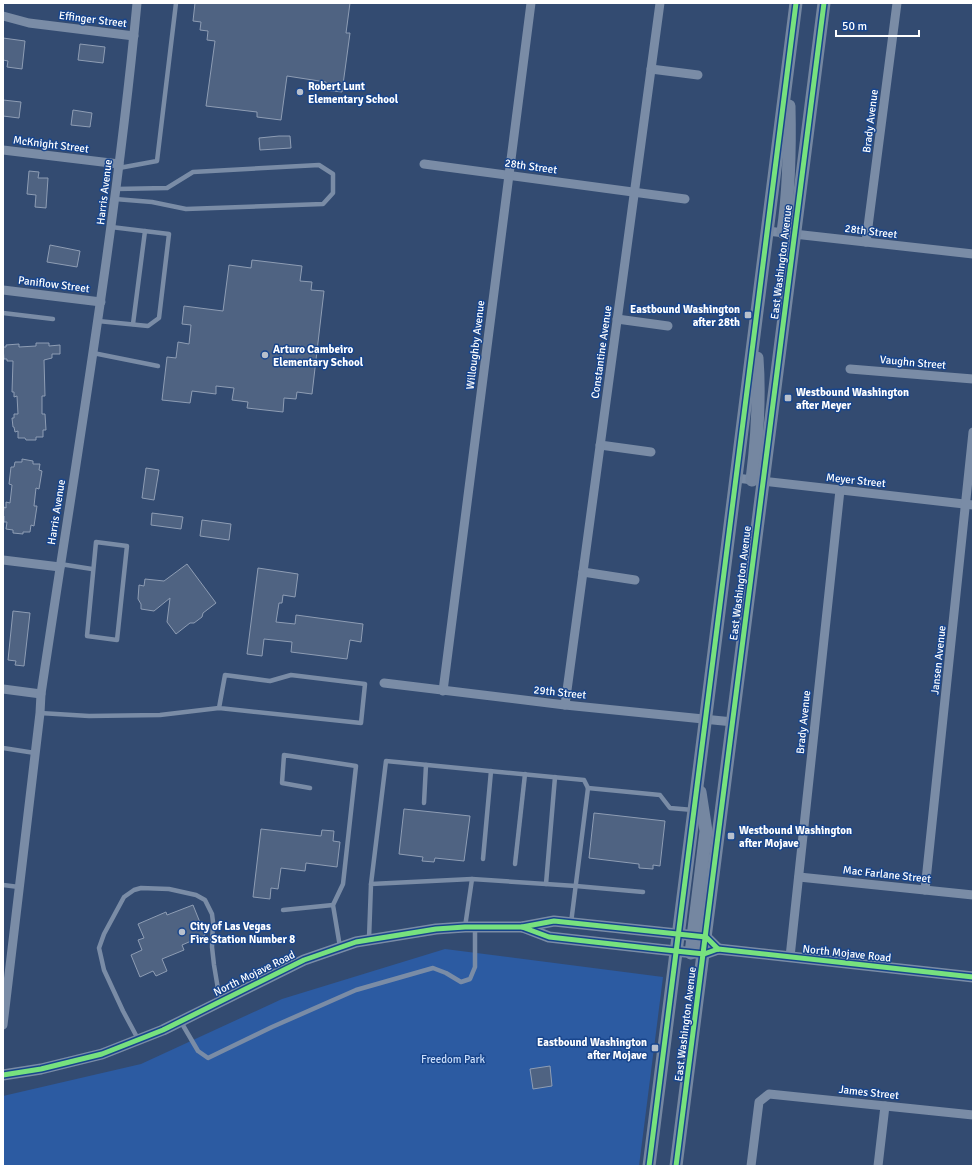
<svg xmlns="http://www.w3.org/2000/svg" width="976" height="1169" viewBox="0 0 976 1169" font-family="Signika,sans-serif">
	<style>
		.green { fill: #2c5ba2 }
		.building { fill: #4f6382; stroke: #8e9db4 }
		.lines { fill: none; stroke-linecap: round; stroke-linejoin: round }
		.service { stroke: #7a8ca6; stroke-width: 4.5 }
		.minor { stroke: #7a8ca6; stroke-width: 9 }
		.tertiary { stroke: #7a8ca6; stroke-width: 11 }
		.secondary { stroke: #7587a1; stroke-width: 13 }
		.cycleway-casing { stroke: #18458c; stroke-width: 8 }
		.cycleway { stroke: #77e17e; stroke-width: 5 }
		.poi-dot { fill: #b8c0cd; stroke: #18458c; stroke-width: 1.5 }
		.labels { text-anchor: middle; stroke-width: 3; stroke-linejoin: round; paint-order: stroke }
		.street-label { font-size: 11px; fill: #fff; stroke: #18458c }
		.poi-label { font-size: 11px; font-weight: bold; fill: #fff; stroke: #18458c; text-anchor: start }
		.park-label { font-size: 11px; fill: #c9ddfa; stroke: #18458c }
	</style>
	<rect width="100%" height="100%" fill="#334b71"/>
	<path class="green" d="M 445,949 L 663,977 L 639,1166 L 3,1166 L 3,1096 L 141,1064 L 282,999 Z"/>
	<g class="building">
		<path d="M 195,3 L 350,3 L 346,33 L 350,33 L 342,92 L 325,90 L 326,82 L 287,76 L 281,120 L 257,117 L 257,112 L 206,106 L 215,41 L 207,40 L 208,31 L 200,30 L 201,22 L 193,21 Z"/>
		<path d="M 3,38 L 25,41 L 22,69 L 7,67 L 8,61 L 3,60 Z"/>
		<path d="M 80,44 L 105,47 L 103,63 L 78,60 Z"/>
		<path d="M 3,100 L 21,102 L 19,118 L 3,116 Z"/>
		<path d="M 73,110 L 92,113 L 90,127 L 71,125 Z"/>
		<path d="M 279,136 L 290,136 L 291,148 L 260,150 L 259,138 Z"/>
		<path d="M 29,171 L 39,172 L 38,178 L 48,178 L 46,208 L 35,207 L 36,195 L 27,194 Z"/>
		<path d="M 50,245 L 80,251 L 77,267 L 47,262 Z"/>
		<path d="M 252,260 L 302,266 L 300,281 L 312,282 L 311,290 L 324,291 L 312,394 L 297,392 L 296,399 L 284,398 L 283,412 L 247,408 L 248,402 L 232,400 L 234,388 L 216,386 L 216,394 L 192,391 L 190,403 L 162,400 L 167,357 L 176,358 L 178,342 L 189,344 L 191,325 L 182,324 L 184,306 L 223,311 L 229,265 L 251,268 Z"/>
		<path d="M 36,343 L 49,343 L 49,346 L 60,345 L 60,354 L 52,354 L 52,358 L 44,360 L 45,396 L 42,396 L 42,414 L 45,414 L 46,430 L 43,430 L 43,437 L 36,437 L 36,440 L 26,440 L 25,438 L 18,438 L 18,431 L 15,432 L 14,427 L 13,427 L 12,418 L 14,418 L 14,414 L 18,414 L 17,396 L 14,397 L 14,392 L 12,392 L 13,361 L 7,361 L 7,359 L 4,359 L 3,347 L 6,347 L 6,345 L 19,344 L 19,347 L 36,346 Z"/>
		<path d="M 22,459 L 33,461 L 33,464 L 40,464 L 39,470 L 42,471 L 39,489 L 36,488 L 34,506 L 37,506 L 34,526 L 31,525 L 30,532 L 23,532 L 23,534 L 13,533 L 13,530 L 6,529 L 7,522 L 4,522 L 4,516 L 3,516 L 4,507 L 6,508 L 6,502 L 10,503 L 12,485 L 9,484 L 11,467 L 14,467 L 15,462 L 22,462 Z"/>
		<path d="M 146,468 L 159,470 L 154,500 L 142,498 Z"/>
		<path d="M 152,513 L 183,517 L 181,529 L 151,525 Z"/>
		<path d="M 202,520 L 231,524 L 229,540 L 200,536 Z"/>
		<path d="M 187,564 L 216,603 L 203,613 L 202,617 L 194,623 L 190,623 L 176,634 L 167,622 L 170,598 L 154,611 L 141,609 L 141,604 L 138,599 L 139,585 L 144,586 L 145,579 L 164,581 Z"/>
		<path d="M 258,568 L 298,574 L 295,597 L 283,595 L 282,603 L 279,603 L 276,622 L 295,624 L 296,615 L 363,624 L 361,642 L 350,640 L 347,659 L 291,652 L 292,642 L 264,639 L 262,656 L 247,654 Z"/>
		<path d="M 13,611 L 30,613 L 24,666 L 15,665 L 16,661 L 8,660 Z"/>
		<path d="M 404,809 L 470,816 L 464,861 L 435,858 L 434,862 L 422,861 L 423,857 L 399,854 Z"/>
		<path d="M 594,813 L 665,821 L 660,866 L 653,865 L 653,869 L 639,868 L 639,864 L 589,858 Z"/>
		<path d="M 261,829 L 321,836 L 322,830 L 334,831 L 333,841 L 340,842 L 337,867 L 306,863 L 305,871 L 281,868 L 278,889 L 271,888 L 270,899 L 253,897 Z"/>
		<path d="M 193,905 L 205,935 L 182,945 L 184,950 L 162,959 L 167,971 L 156,976 L 153,971 L 140,977 L 131,955 L 142,950 L 138,940 L 144,938 L 138,924 L 166,912 L 167,915 Z"/>
		<path d="M 550,1066 L 552,1086 L 533,1089 L 530,1069 Z"/>
	</g>
	<g class="lines">
		<g class="service">
			<path d="M 119,168 L 157,161 L 176,3"/>
			<path d="M 115,199 L 152,202 L 186,209 L 323,204 L 333,193 L 333,174 L 319,165 L 193,172 L 167,188 L 116,189"/>
			<path d="M 3,313 L 53,319"/>
			<path d="M 98,321 L 148,326 L 159,318 L 169,234 L 111,227"/>
			<path d="M 133,324 L 145,231"/>
			<path d="M 93,353 L 158,366"/>
			<path d="M 96,542 L 127,546 L 117,640 L 87,636 Z"/>
			<path d="M 60,564 L 92,569"/>
			<path d="M 40,713 L 89,716 L 160,715 L 219,708 L 361,723 L 365,684 L 291,675 L 270,681 L 225,675 L 219,708"/>
			<path d="M 3,748 L 35,753"/>
			<path d="M 310,788 L 282,783 L 284,755 L 356,766 L 343,884 L 333,905 L 340,947"/>
			<path d="M 424,803 L 426,765"/>
			<path d="M 483,859 L 491,771"/>
			<path d="M 515,864 L 525,774"/>
			<path d="M 371,884 L 386,761 L 584,780 L 588,788"/>
			<path d="M 546,884 L 555,777"/>
			<path d="M 3,885 L 19,887"/>
			<path d="M 283,910 L 333,905"/>
			<path d="M 571,923 L 588,788 L 660,795 L 670,808 L 693,810"/>
			<path d="M 465,927 L 472,879 L 576,886 L 643,892"/>
			<path d="M 369,939 L 371,884 L 472,879"/>
			<path d="M 181,1022 L 198,1051 L 208,1058 L 272,1027 L 356,990 L 433,968 L 446,973 L 461,982 L 470,979 L 475,967 L 475,927"/>
			<path d="M 138,1039 L 123,1011 L 104,970 L 99,948 L 104,934 L 124,897 L 134,890 L 141,888 L 169,889 L 196,895 L 205,900 L 212,914 L 213,922 L 212,947 L 214,965 L 220,1001"/>
		</g>
		<g class="minor">
			<path d="M 3,16 L 29,23 L 134,36"/>
			<path d="M 651,69 L 698,75"/>
			<path d="M 3,150 L 119,164"/>
			<path d="M 424,164 L 685,199"/>
			<path d="M 767,231 L 973,254"/>
			<path d="M 866,242 L 897,3"/>
			<path d="M 3,290 L 101,302"/>
			<path d="M 617,319 L 668,326"/>
			<path d="M 850,369 L 973,379"/>
			<path d="M 600,445 L 651,452"/>
			<path d="M 736,478 L 973,505"/>
			<path d="M 3,560 L 60,567"/>
			<path d="M 583,572 L 635,580"/>
			<path d="M 384,683 L 565,705 L 733,722"/>
			<path d="M 3,689 L 41,694"/>
			<path d="M 443,691 L 531,3"/>
			<path d="M 565,705 L 660,3"/>
			<path d="M 799,877 L 973,895"/>
			<path d="M 925,890 L 973,432"/>
			<path d="M 790,957 L 840,490"/>
			<path d="M 3,1025 L 40,713 L 41,694 C 75,464 115,235 137,3"/>
			<path d="M 751,1166 L 759,1102 L 769,1094 L 973,1115"/>
			<path d="M 878,1166 L 885,1106"/>
		</g>
		<g class="tertiary">
			<path d="M 523,927 L 549,937 L 657,949 L 704,954 L 718,949 L 973,977"/>
			<path d="M 3,1075 L 41,1069 L 102,1054 L 163,1030 L 304,960 L 356,942 L 436,929 L 465,927 L 522,927 L 554,921 L 706,937 L 718,949"/>
		</g>
		<g class="secondary">
			<path d="M 783,232 C 789,191 790,148 789,106"/>
			<path d="M 752,480 C 757,440 760,398 757,358"/>
			<path d="M 691,953 L 706,831 L 700,792"/>
			<path d="M 649,1166 L 796,3"/>
			<path d="M 676,1166 L 824,3"/>
		</g>
		<defs>
			<g id="cycleway">
				<path d="M 522,927 L 549,937 L 657,949 L 704,954 L 718,949 L 973,977"/>
				<path d="M 3,1075 L 41,1069 L 102,1054 L 163,1030 L 304,960 L 356,942 L 436,929 L 465,927 L 522,927 L 554,921 L 706,937 L 718,949"/>
				<path d="M 649,1166 L 796,3"/>
				<path d="M 676,1166 L 824,3"/>
			</g>
		</defs>
		<use href="#cycleway" class="cycleway-casing"/>
		<use href="#cycleway" class="cycleway"/>
	</g>
	<g class="poi-dot">
		<circle cx="300" cy="92" r="4"/>
		<rect x="744" y="311" width="8" height="8" rx="2"/>
		<circle cx="265" cy="355" r="4"/>
		<rect x="784" y="394" width="8" height="8" rx="2"/>
		<rect x="727" y="832" width="8" height="8" rx="2"/>
		<circle cx="182" cy="932" r="4"/>
		<rect x="651" y="1044" width="8" height="8" rx="2"/>
	</g>
	<g class="labels">
		<g class="street-label">
			<text transform="translate(93 19) rotate(7)" y="4">Effinger Street</text>
			<text transform="translate(870 121) rotate(-83)" y="4">Brady Avenue</text>
			<text transform="translate(51 144) rotate(7)" y="4">McKnight Street</text>
			<text transform="translate(531 166) rotate(8)" y="4">28th Street</text>
			<text transform="translate(104 192) rotate(-83)" y="4">Harris Avenue</text>
			<text transform="translate(871 231) rotate(7)" y="4">28th Street</text>
			<text transform="translate(781 262) rotate(-83)" y="4">East Washington Avenue</text>
			<text transform="translate(54 284) rotate(7)" y="4">Paniflow Street</text>
			<text transform="translate(475 345) rotate(-83)" y="4">Willoughby Avenue</text>
			<text transform="translate(601 352) rotate(-82)" y="4">Constantine Avenue</text>
			<text transform="translate(913 362) rotate(5)" y="4">Vaughn Street</text>
			<text transform="translate(856 480) rotate(6)" y="4">Meyer Street</text>
			<text transform="translate(56 512) rotate(-81)" y="4">Harris Avenue</text>
			<text transform="translate(740 583) rotate(-83)" y="4">East Washington Avenue</text>
			<text transform="translate(938 660) rotate(-84)" y="4">Jansen Avenue</text>
			<text transform="translate(560 692) rotate(6)" y="4">29th Street</text>
			<text transform="translate(803 722) rotate(-84)" y="4">Brady Avenue</text>
			<text transform="translate(887 874) rotate(6)" y="4">Mac Farlane Street</text>
			<text transform="translate(847 953) rotate(6)" y="4">North Mojave Road</text>
			<text transform="translate(254 973) rotate(-26)" y="4">North Mojave Road</text>
			<text transform="translate(685 1024) rotate(-83)" y="4">East Washington Avenue</text>
			<text transform="translate(869 1092) rotate(6)" y="4">James Street</text>
		</g>
		<g class="poi-label">
			<text x="308" y="90">Robert Lunt<tspan x="308" dy="13">Elementary School</tspan></text>
			<text x="740" y="313" text-anchor="end">Eastbound Washington<tspan x="740" dy="13">after 28th</tspan></text>
			<text x="273" y="353">Arturo Cambeiro<tspan x="273" dy="13">Elementary School</tspan></text>
			<text x="796" y="396">Westbound Washington<tspan x="796" dy="13">after Meyer</tspan></text>
			<text x="739" y="834">Westbound Washington<tspan x="739" dy="13">after Mojave</tspan></text>
			<text x="190" y="930">City of Las Vegas<tspan x="190" dy="13">Fire Station Number 8</tspan></text>
			<text x="647" y="1046" text-anchor="end">Eastbound Washington<tspan x="647" dy="13">after Mojave</tspan></text>
		</g>
		<g class="park-label">
			<text x="453" y="1063">Freedom Park</text>
		</g>
	</g>
	<rect width="976" height="1169" fill="none" stroke="#ffffff" stroke-width="8"/>
	<path d="M836 30v6h83v-6" fill="none" stroke="#ffffff" stroke-width="2"/>
	<text x="842" y="30" font-size="12" fill="#ffffff" stroke="#18458c" stroke-width="3" paint-order="stroke">50 m</text>
</svg>
